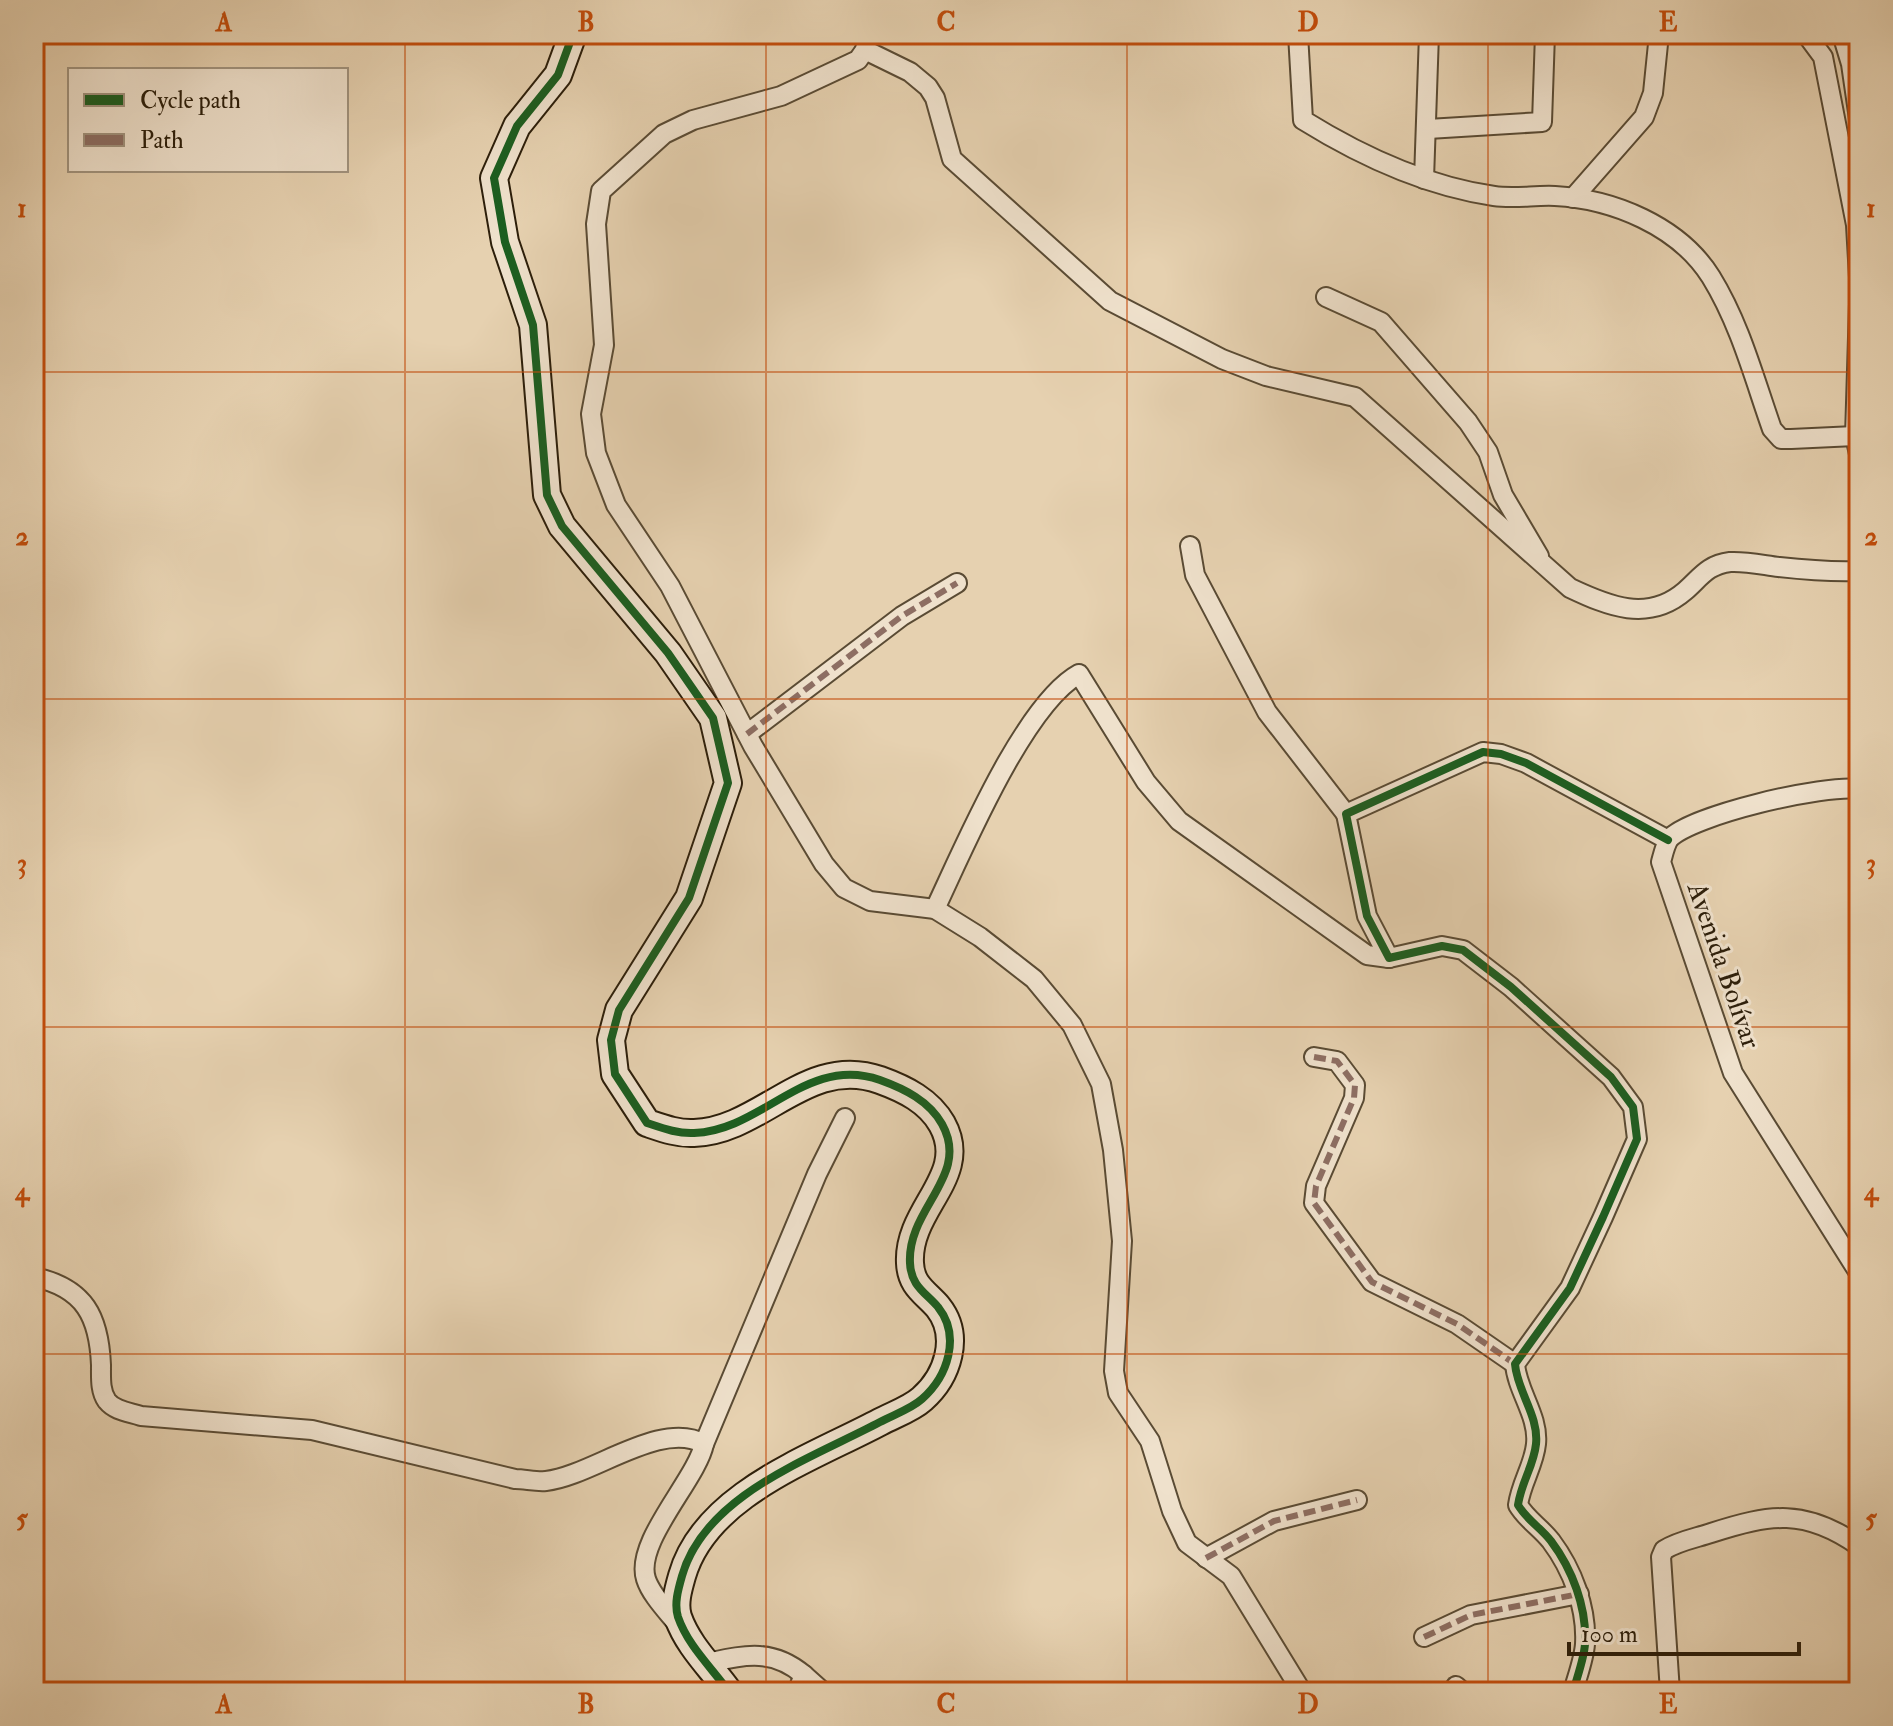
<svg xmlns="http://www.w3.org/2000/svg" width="1893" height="1726" viewBox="0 0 1893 1726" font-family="'IM FELL Double Pica',serif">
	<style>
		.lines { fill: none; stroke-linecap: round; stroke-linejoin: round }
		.street-casing { stroke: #5a4b34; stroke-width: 22 }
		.secondary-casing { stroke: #2c1e0a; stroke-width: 30 }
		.street { stroke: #efe1cc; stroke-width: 18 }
		.secondary { stroke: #efe1cc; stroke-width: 26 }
		.quiet { stroke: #8d6e63; stroke-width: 6; stroke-dasharray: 12 6; stroke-linecap: butt }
		.cycleway-casing { stroke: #efe1cc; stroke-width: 13 }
		.cycleway { stroke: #1b5e20; stroke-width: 8 }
		.grid { fill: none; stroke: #c24d0c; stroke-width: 2; stroke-opacity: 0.55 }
		.labels { text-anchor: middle; stroke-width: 6; stroke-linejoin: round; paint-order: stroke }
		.street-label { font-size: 28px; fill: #2c1e0a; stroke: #efe1cc }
		.neatline { fill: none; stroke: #c24d0c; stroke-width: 3 }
		.grid-label { font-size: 26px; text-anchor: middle; font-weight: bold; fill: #c24d0c }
	</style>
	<rect width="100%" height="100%" fill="#e6d1b0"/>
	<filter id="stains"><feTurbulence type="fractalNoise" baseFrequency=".0025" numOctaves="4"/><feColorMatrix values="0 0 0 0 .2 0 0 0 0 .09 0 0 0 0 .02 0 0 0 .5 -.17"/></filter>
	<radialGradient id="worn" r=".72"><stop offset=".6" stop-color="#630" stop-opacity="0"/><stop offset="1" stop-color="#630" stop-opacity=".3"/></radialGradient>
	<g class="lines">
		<defs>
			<g id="street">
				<path d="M 868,34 L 865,50 L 858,60 L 781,96 L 693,120 L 664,134 L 601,191 L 596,224 L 604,345 L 591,414 L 596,453 L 616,505 L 670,586 L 753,746 L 824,864 L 844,888 L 870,901 L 935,909 L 980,937 L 1034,979 L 1072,1025 L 1101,1084 L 1113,1150 L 1122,1241 L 1114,1371 L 1118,1393 L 1150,1441 L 1172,1511 L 1187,1543 L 1231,1576 L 1302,1692"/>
				<path d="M 1097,34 L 1124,34"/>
				<path d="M 1298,34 L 1303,120 C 1361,156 1425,186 1494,196 C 1514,199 1535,195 1555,196 C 1613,199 1679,226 1711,277 C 1740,324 1754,378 1772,429 L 1781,439 L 1791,439 L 1855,436"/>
				<path d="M 1806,34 L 1823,57 L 1856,225 L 1859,277"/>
				<path d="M 1842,34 L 1851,64 L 1859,119"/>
				<path d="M 865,50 L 910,72 L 928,87 L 935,98 L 952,159 L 1110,301 L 1222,359 L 1266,376 L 1355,397 L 1570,588 C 1608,606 1648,623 1685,591 C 1701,577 1707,565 1730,562 C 1745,561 1763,565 1779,567 C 1806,570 1832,572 1859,571"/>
				<path d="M 1428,129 L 1542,122 L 1545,34"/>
				<path d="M 1424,179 L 1429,34"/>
				<path d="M 1573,198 L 1644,117 L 1653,93 L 1659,34"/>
				<path d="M 1326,297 L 1381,322 L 1468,422 L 1488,452 L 1503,495 L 1539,556"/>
				<path d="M 1859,304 L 1855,436 L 1859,454"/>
				<path d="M 1190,546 L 1195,575 L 1267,712 L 1346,814"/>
				<path d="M 747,734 L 902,616 L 957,583"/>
				<path d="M 1859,789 C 1825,784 1691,815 1669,839 C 1665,845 1663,855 1661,862 L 1733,1073 L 1859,1273"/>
				<path d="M 935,909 C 963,850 1024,704 1079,674 L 1146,782 L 1179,821 L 1367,955 L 1389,958"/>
				<path d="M 1314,1057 L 1337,1061 L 1355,1085 L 1354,1098 L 1316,1186 L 1314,1203 L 1372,1282 L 1457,1324 L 1515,1364"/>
				<path d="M 34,1277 C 85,1288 99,1317 101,1365 C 101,1378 100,1391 107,1401 C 115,1411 129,1412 141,1416 L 312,1430 L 515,1479 C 525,1479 536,1482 546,1481 C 592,1476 661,1419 704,1444 C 697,1479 634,1542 646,1579 C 651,1595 668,1612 678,1625"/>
				<path d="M 704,1444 L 817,1174 L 845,1118"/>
				<path d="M 1206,1558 L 1274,1521 L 1357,1500"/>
				<path d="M 1424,1637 L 1471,1615 L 1579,1594"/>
				<path d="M 707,1663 C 745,1655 772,1648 804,1675"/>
				<path d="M 1456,1686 L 1463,1692"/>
				<path d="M 797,1692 L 804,1675 L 823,1692"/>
				<path d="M 1573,1692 C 1577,1677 1584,1659 1585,1644 C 1587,1607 1572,1569 1551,1541 C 1540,1527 1527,1520 1518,1505 C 1521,1483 1534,1465 1536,1444 C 1539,1416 1517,1391 1515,1364 L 1570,1288 L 1603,1217 L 1637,1139 L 1633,1107 L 1611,1077 L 1511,987 L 1463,950 L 1442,946 L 1389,958 L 1367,916 L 1346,814 L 1483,752 L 1501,754 L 1526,763 L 1668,840"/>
				<path d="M 1670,1692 L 1661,1557 L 1664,1550 C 1678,1541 1696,1538 1711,1533 C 1770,1514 1805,1508 1859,1546"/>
			</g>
			<path id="secondary" d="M 573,34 L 558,75 L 517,126 L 494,178 L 505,242 L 533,325 L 547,495 L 562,526 L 668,653 L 713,718 L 728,783 L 689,898 L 619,1010 L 611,1040 L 615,1074 L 647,1123 C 662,1128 678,1134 694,1133 C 762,1131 807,1054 880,1080 C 905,1089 929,1101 942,1124 C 971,1176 907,1208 910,1263 C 911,1286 925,1292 938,1307 C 961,1336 948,1376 922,1399 C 911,1409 893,1415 880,1422 C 810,1459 705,1495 682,1576 C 678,1590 674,1604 678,1617 C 688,1646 712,1668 729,1692"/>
		</defs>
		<use href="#street" class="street-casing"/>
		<use href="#secondary" class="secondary-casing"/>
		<use href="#street" class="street"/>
		<use href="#secondary" class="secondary"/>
		<g class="quiet">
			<path d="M 747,734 L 902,616 L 957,583"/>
			<path d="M 1314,1057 L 1337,1061 L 1355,1085 L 1354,1098 L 1316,1186 L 1314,1203 L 1372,1282 L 1457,1324 L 1515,1364"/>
			<path d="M 1206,1558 L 1274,1521 L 1357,1500"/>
			<path d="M 1424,1637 L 1471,1615 L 1579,1594"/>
			<path d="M 1456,1686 L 1463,1692"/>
		</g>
		<defs>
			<g id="cycleway">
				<path d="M 573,34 L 558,75 L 517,126 L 494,178 L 505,242 L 533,325 L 547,495 L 562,526 L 668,653 L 713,718 L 728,783 L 689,898 L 619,1010 L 611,1040 L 615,1074 L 647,1123 C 662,1128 678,1134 694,1133 C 762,1131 807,1054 880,1080 C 905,1089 929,1101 942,1124 C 971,1176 907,1208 910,1263 C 911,1286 925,1292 938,1307 C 961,1336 948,1376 922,1399 C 911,1409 893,1415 880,1422 C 810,1459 705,1495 682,1576 C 678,1590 674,1604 678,1617 C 688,1646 712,1668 729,1692"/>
				<path d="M 1573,1692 C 1577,1677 1584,1659 1585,1644 C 1587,1607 1572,1569 1551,1541 C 1540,1527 1527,1520 1518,1505 C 1521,1483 1534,1465 1536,1444 C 1539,1416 1517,1391 1515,1364 L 1570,1288 L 1603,1217 L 1637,1139 L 1633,1107 L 1611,1077 L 1511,987 L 1463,950 L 1442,946 L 1389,958 L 1367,916 L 1346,814 L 1483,752 L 1501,754 L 1526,763 L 1668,840"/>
			</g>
		</defs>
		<use href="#cycleway" class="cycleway-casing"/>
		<use href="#cycleway" class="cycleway"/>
	</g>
	<path class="grid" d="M 405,34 L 405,1692M 766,34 L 766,1692M 1127,34 L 1127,1692M 1488,34 L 1488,1692M 34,372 L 1859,372M 34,699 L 1859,699M 34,1027 L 1859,1027M 34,1354 L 1859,1354"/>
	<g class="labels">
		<g class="street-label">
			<text transform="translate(1725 965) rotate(71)" y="10">Avenida Bolívar</text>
		</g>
	</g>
	<rect width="1893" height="1726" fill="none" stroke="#e6d1b0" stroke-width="88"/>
	<rect x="68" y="68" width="280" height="104" fill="#efe1cc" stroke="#a1937e" stroke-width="2"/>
	<rect x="84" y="94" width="40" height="12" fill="#1b5e20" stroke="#a1937e" stroke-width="2"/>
	<text x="140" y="108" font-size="24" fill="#2c1e0a">Cycle path</text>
	<rect x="84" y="134" width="40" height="12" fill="#8d6e63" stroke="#a1937e" stroke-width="2"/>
	<text x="140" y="148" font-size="24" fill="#2c1e0a">Path</text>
	<path d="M1569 1642v12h230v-12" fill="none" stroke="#2c1e0a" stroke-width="4"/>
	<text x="1581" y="1642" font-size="24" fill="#2c1e0a" stroke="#efe1cc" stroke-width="6" paint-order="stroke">100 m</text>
	<rect x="44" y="44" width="1805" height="1638" class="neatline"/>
	<g class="grid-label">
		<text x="224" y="31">A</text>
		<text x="586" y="31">B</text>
		<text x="946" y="31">C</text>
		<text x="1308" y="31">D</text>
		<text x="1668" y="31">E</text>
		<text x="22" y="217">1</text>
		<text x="1871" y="217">1</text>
		<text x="22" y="545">2</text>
		<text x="1871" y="545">2</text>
		<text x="22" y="872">3</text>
		<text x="1871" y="872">3</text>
		<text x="22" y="1200">4</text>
		<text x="1871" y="1200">4</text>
		<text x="22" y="1527">5</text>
		<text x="1871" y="1527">5</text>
		<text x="224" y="1713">A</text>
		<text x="586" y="1713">B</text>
		<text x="946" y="1713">C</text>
		<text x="1308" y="1713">D</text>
		<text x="1668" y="1713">E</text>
	</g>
	<rect width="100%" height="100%" filter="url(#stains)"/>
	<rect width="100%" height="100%" fill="url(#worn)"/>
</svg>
